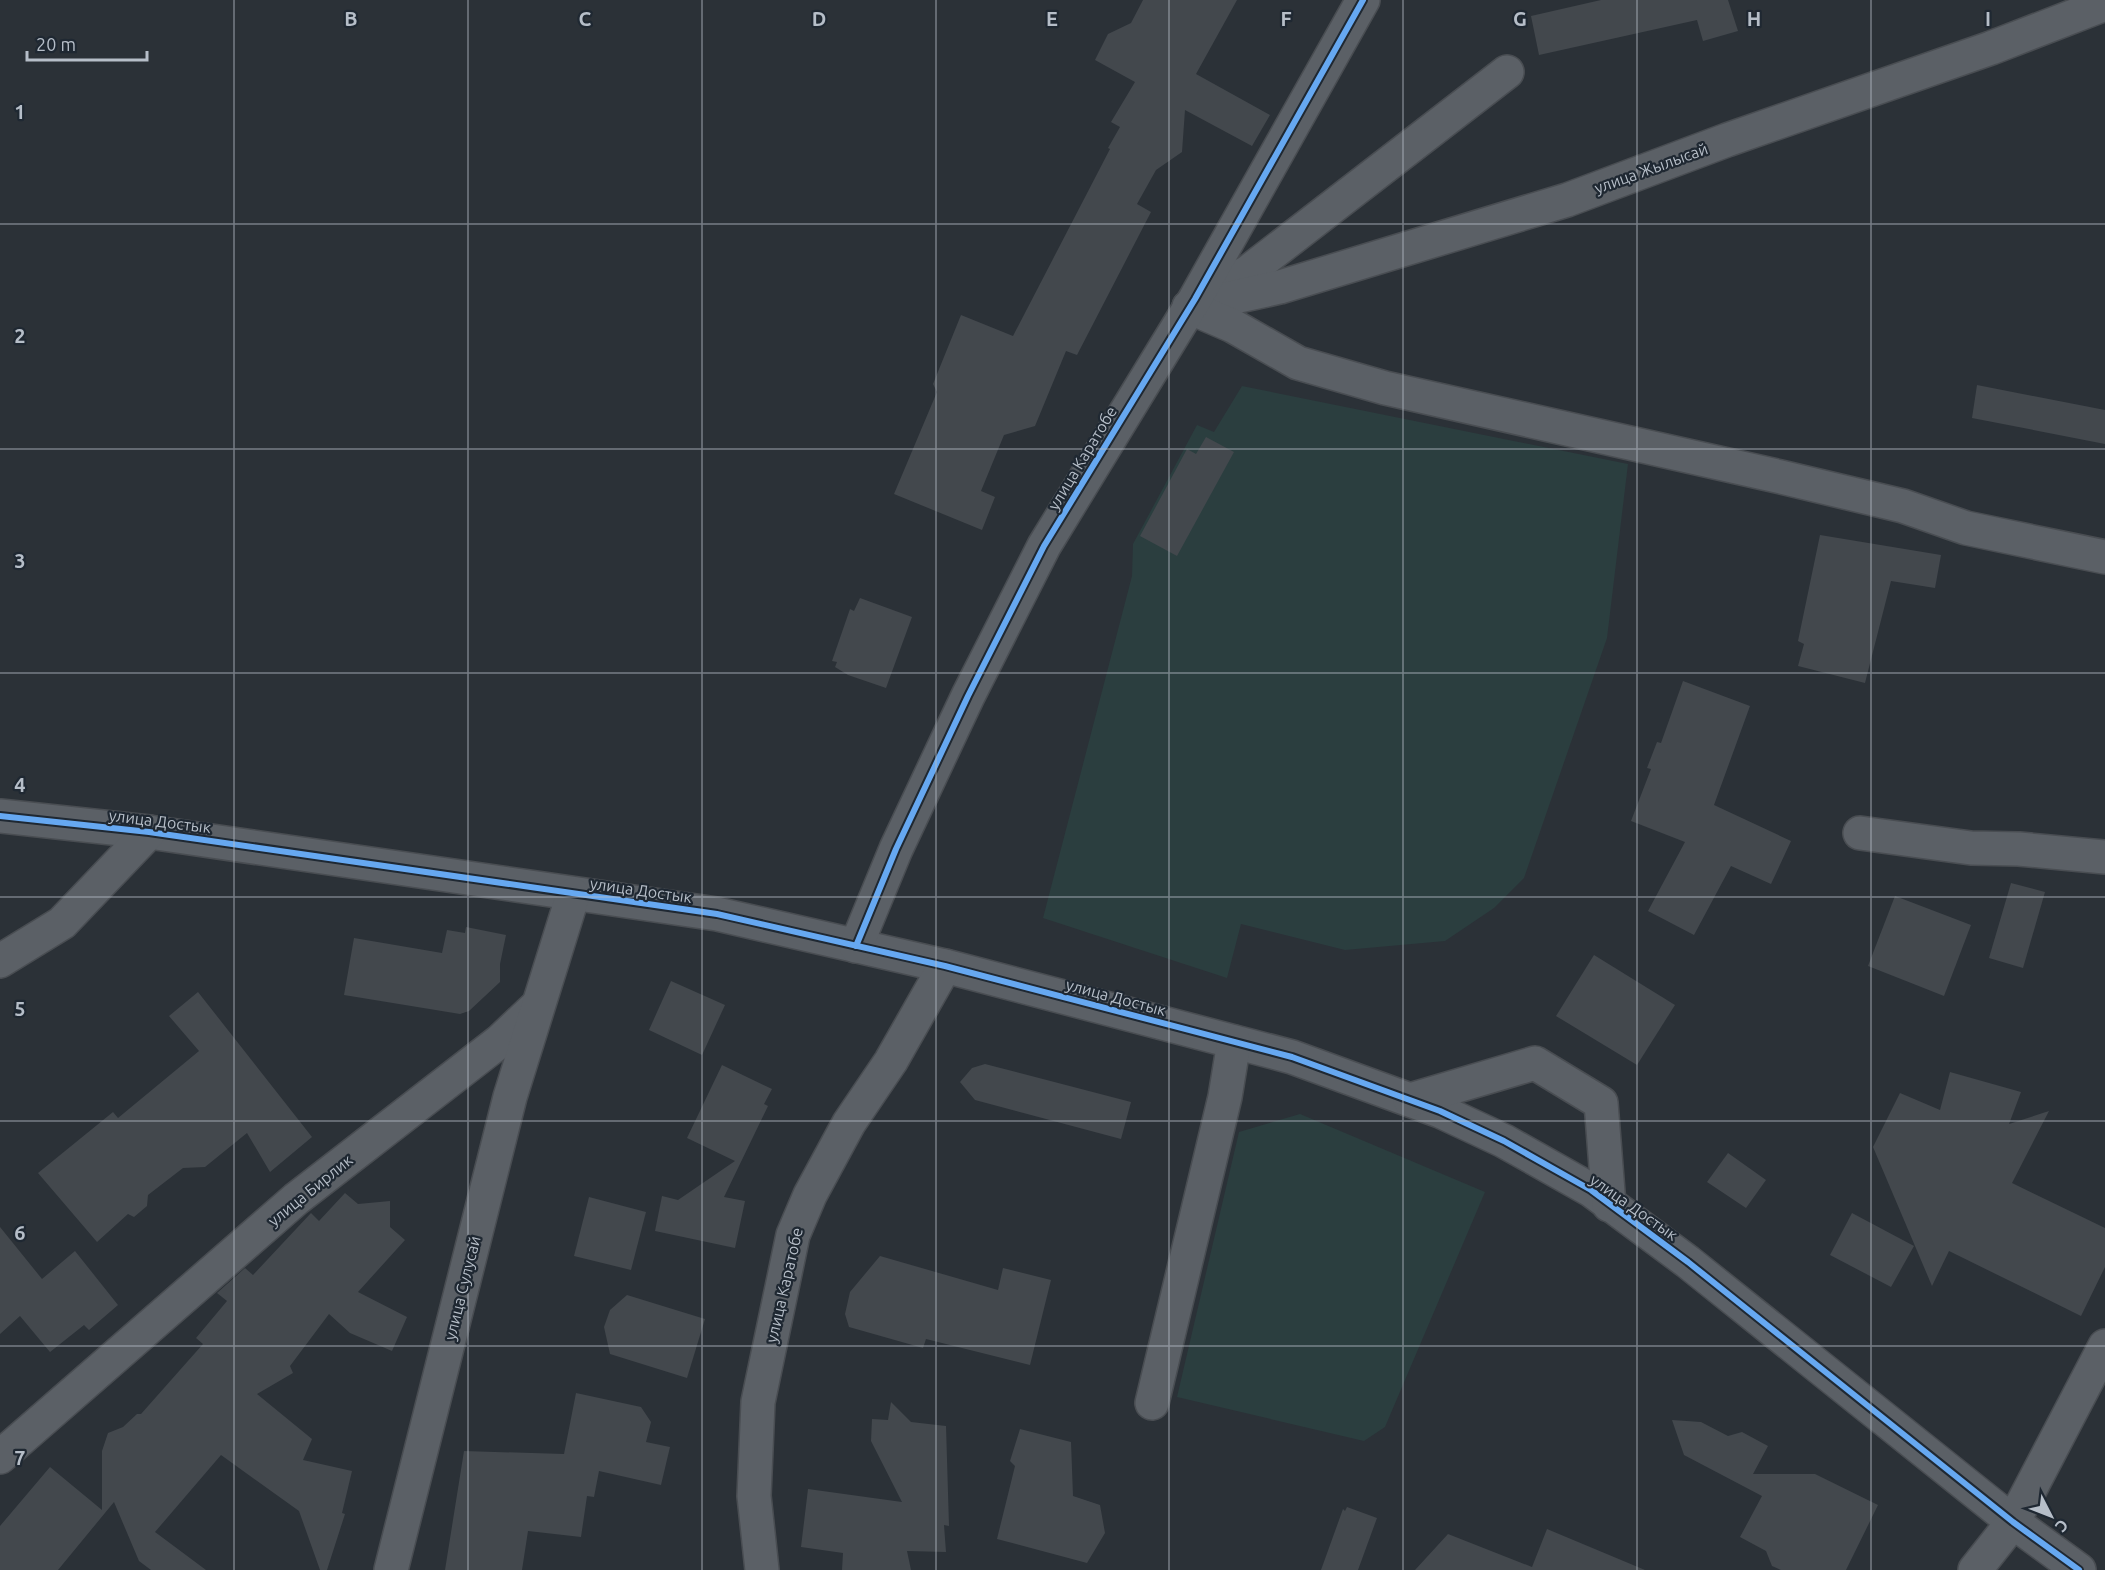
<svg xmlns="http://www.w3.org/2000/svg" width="2105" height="1570" viewBox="0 0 2105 1570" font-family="Ubuntu,sans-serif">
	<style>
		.green { fill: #2b3e3f }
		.building { fill: #43484d }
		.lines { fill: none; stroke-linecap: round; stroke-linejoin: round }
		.minor-casing { stroke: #494d52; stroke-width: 36 }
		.minor { stroke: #5b6066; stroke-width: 33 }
		.cycleway-casing { stroke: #1f2832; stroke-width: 10 }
		.cycleway { stroke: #66a8f1; stroke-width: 6 }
		.grid { fill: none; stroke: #b6bec8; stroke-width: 1.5; stroke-opacity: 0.55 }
		.labels { text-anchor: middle; stroke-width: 4.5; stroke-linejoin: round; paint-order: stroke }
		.street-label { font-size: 16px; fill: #b6bec8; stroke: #1f2832 }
		.grid-label { font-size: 20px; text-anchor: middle; font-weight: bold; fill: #b6bec8; stroke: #1f2832; stroke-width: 4.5; stroke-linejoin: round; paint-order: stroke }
	</style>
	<rect width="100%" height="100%" fill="#2b3137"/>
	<g class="green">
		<path d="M 1242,386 L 1628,464 L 1607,638 L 1524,878 L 1494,908 L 1445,941 L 1345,950 L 1241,924 L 1227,978 L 1043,918 L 1132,576 L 1133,544 L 1197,425 L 1214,432 Z"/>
		<path d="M 1300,1114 L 1485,1192 L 1385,1427 L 1364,1441 L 1177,1397 L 1239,1132 Z"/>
	</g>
	<g class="building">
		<path d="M 1143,0 L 1237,0 L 1196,74 L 1270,115 L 1252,146 L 1185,110 L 1182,152 L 1156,170 L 1137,204 L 1151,212 L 1077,355 L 1066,351 L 1035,426 L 1004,435 L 981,491 L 995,497 L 982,530 L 894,494 L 937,392 L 933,384 L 961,315 L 1013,336 L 1110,149 L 1108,148 L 1120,127 L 1111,122 L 1135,82 L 1095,60 L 1108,34 L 1131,23 Z"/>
		<path d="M 1601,0 L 1728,0 L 1738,31 L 1703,41 L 1697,20 L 1539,55 L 1531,16 Z"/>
		<path d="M 1977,385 L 2105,410 L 2105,444 L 1972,418 Z"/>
		<path d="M 1206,437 L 1234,452 L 1177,556 L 1140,536 L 1187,449 L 1196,454 Z"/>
		<path d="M 1820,535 L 1941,555 L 1935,588 L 1891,581 L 1865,683 L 1798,666 L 1804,644 L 1798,641 Z"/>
		<path d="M 860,598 L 912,617 L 886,688 L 848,675 L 835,667 L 837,662 L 832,661 L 850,609 L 854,611 Z"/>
		<path d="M 1683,681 L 1750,706 L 1714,805 L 1791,841 L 1771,884 L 1731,866 L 1694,935 L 1648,911 L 1685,842 L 1631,821 L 1651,769 L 1647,768 L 1657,742 L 1661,743 Z"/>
		<path d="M 2011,883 L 2045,892 L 2023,968 L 1989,958 Z"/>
		<path d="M 1895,896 L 1971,925 L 1944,996 L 1868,966 Z"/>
		<path d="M 466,927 L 506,935 L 500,964 L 500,982 L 469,1011 L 460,1014 L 344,995 L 354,938 L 442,953 L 447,930 L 465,933 Z"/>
		<path d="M 1594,955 L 1675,1005 L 1637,1065 L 1556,1016 Z"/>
		<path d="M 671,981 L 725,1005 L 702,1055 L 649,1030 Z"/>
		<path d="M 198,992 L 312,1137 L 270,1172 L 247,1133 L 205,1167 L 183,1168 L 148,1195 L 147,1206 L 134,1217 L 128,1214 L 97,1242 L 38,1173 L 113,1112 L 118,1118 L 199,1051 L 169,1016 Z"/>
		<path d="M 985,1064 L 1131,1102 L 1121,1139 L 975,1100 L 960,1082 L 972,1068 Z"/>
		<path d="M 722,1065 L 772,1089 L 764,1104 L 768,1106 L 724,1197 L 745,1201 L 735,1248 L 655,1231 L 662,1196 L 678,1200 L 735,1161 L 687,1138 Z"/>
		<path d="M 1950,1072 L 2021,1092 L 2009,1124 L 2049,1111 L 2012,1183 L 2105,1228 L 2105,1267 L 2081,1316 L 1949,1251 L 1932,1286 L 1873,1147 L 1900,1093 L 1940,1110 Z"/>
		<path d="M 1728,1153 L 1766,1180 L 1746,1208 L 1707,1182 Z"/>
		<path d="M 345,1193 L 358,1204 L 390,1201 L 390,1227 L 405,1240 L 358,1292 L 407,1317 L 392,1351 L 350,1333 L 329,1314 L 290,1366 L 293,1373 L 257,1394 L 312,1439 L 303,1460 L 352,1471 L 342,1513 L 345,1514 L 327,1570 L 320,1570 L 299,1511 L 221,1455 L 155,1532 L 206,1570 L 151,1570 L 139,1561 L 114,1502 L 58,1570 L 0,1570 L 0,1526 L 50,1467 L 102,1510 L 102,1451 L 108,1433 L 123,1427 L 137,1414 L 141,1414 L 203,1344 L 196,1338 L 227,1301 L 217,1293 L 245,1268 L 253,1275 L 311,1213 L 319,1221 Z"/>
		<path d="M 589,1197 L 646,1212 L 631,1270 L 574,1256 Z"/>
		<path d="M 1852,1213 L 1914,1246 L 1891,1287 L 1830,1255 Z"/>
		<path d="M 0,1227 L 42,1279 L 75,1251 L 118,1305 L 89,1330 L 84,1325 L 50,1352 L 20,1316 L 0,1334 Z"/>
		<path d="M 880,1256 L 998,1290 L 1003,1268 L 1051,1280 L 1030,1365 L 926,1339 L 923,1348 L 849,1327 L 845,1314 L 850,1292 Z"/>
		<path d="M 627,1295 L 705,1319 L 687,1378 L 610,1354 L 604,1327 L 610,1310 Z"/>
		<path d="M 576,1393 L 641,1407 L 651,1422 L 646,1442 L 670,1447 L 661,1485 L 599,1471 L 594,1497 L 587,1496 L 581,1537 L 528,1531 L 522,1570 L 445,1570 L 464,1451 L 564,1454 Z"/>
		<path d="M 891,1402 L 911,1422 L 946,1426 L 949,1526 L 944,1525 L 946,1552 L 907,1551 L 911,1570 L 842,1570 L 843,1553 L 801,1547 L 808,1489 L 902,1502 L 871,1441 L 872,1419 L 888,1420 Z"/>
		<path d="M 1672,1420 L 1701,1422 L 1728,1436 L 1742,1432 L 1768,1446 L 1753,1474 L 1815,1474 L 1878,1505 L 1846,1570 L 1781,1570 L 1772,1566 L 1766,1551 L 1740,1537 L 1762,1496 L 1684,1455 Z"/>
		<path d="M 1020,1429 L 1071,1442 L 1073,1496 L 1100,1505 L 1105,1533 L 1087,1563 L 997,1539 L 1015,1466 L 1010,1461 Z"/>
		<path d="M 1347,1507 L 1377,1518 L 1358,1570 L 1321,1570 L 1343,1509 L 1345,1511 Z"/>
		<path d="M 1547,1529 L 1645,1570 L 1415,1570 L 1448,1534 L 1532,1567 Z"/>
	</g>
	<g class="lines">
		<defs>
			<g id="minor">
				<path d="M 1213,291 L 1248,272 L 1507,72"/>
				<path d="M 1189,307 L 1280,287 L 1567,200 L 1727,140 L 1991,48 L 2105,4"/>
				<path d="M 1189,307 L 1233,326 L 1298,363 L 1385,388 L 1781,477 L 1903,506 L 1966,528 L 2105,557"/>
				<path d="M 0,816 L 149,832 L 717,914 L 945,966 L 1292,1057 L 1440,1111 L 1504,1141 L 1591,1190 L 1688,1262 L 2013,1522 L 2079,1570"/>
				<path d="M 1860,833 L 1971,848 L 2019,849 L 2105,857"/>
				<path d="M 856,946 L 896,849 L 968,696 L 1044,546 L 1195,299 L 1363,0"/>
				<path d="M 0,961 L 62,923 L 149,832"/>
				<path d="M 1410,1100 L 1535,1063 L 1601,1103 L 1609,1205"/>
				<path d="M 1152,1403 L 1225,1097 L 1234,1042"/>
				<path d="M 0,1457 L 296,1199 L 500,1041 L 536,1007"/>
				<path d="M 391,1570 L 510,1097 L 573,895"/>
				<path d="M 762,1570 L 754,1496 L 758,1402 L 793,1235 L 810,1195 L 849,1123 L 891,1061 L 945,966"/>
				<path d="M 1975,1570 L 2013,1522 L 2105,1346"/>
			</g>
		</defs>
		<use href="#minor" class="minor-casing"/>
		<use href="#minor" class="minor"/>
		<defs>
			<g id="cycleway">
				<path d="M 0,816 L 149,832 L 717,914 L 945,966 L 1292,1057 L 1440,1111 L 1504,1141 L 1591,1190 L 1688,1262 L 2013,1522 L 2079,1570"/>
				<path d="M 856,946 L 896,849 L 968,696 L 1044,546 L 1195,299 L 1363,0"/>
			</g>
		</defs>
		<use href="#cycleway" class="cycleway-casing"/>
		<use href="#cycleway" class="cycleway"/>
	</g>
	<path class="grid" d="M 234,0 L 234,1570M 468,0 L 468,1570M 702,0 L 702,1570M 936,0 L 936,1570M 1169,0 L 1169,1570M 1403,0 L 1403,1570M 1637,0 L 1637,1570M 1871,0 L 1871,1570M 0,224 L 2105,224M 0,449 L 2105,449M 0,673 L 2105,673M 0,897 L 2105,897M 0,1121 L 2105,1121M 0,1346 L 2105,1346"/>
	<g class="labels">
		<g class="street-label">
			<text transform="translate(1651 168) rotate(-20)" y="6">улица Жылысай</text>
			<text transform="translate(1082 458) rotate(-59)" y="6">улица Каратобе</text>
			<text transform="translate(160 821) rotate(7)" y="6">улица Достык</text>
			<text transform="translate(641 890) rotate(8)" y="6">улица Достык</text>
			<text transform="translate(1116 997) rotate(15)" y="6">улица Достык</text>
			<text transform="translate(310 1190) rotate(-39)" y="6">улица Бирлик</text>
			<text transform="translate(1634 1207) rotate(35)" y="6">улица Достык</text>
			<text transform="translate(784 1285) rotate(-77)" y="6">улица Каратобе</text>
			<text transform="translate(462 1288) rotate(-76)" y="6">улица Сулусай</text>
		</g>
	</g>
	<g class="grid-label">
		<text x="351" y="26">B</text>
		<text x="585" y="26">C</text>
		<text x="819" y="26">D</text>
		<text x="1052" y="26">E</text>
		<text x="1286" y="26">F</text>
		<text x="1520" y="26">G</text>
		<text x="1754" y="26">H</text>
		<text x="1988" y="26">I</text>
		<text x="20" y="119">1</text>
		<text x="20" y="343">2</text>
		<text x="20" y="568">3</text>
		<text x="20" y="792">4</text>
		<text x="20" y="1016">5</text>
		<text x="20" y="1240">6</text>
		<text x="20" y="1465">7</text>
	</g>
	<g transform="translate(2051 1516) rotate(132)" stroke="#1f2832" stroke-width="4.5" paint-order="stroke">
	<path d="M0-4.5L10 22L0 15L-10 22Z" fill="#b6bec8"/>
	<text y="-9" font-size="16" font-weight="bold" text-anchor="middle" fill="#b6bec8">С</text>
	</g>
	<path d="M27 51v9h120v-9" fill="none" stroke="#b6bec8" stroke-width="3"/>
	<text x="36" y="51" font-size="18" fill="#b6bec8" stroke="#1f2832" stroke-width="4.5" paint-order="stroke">20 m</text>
</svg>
